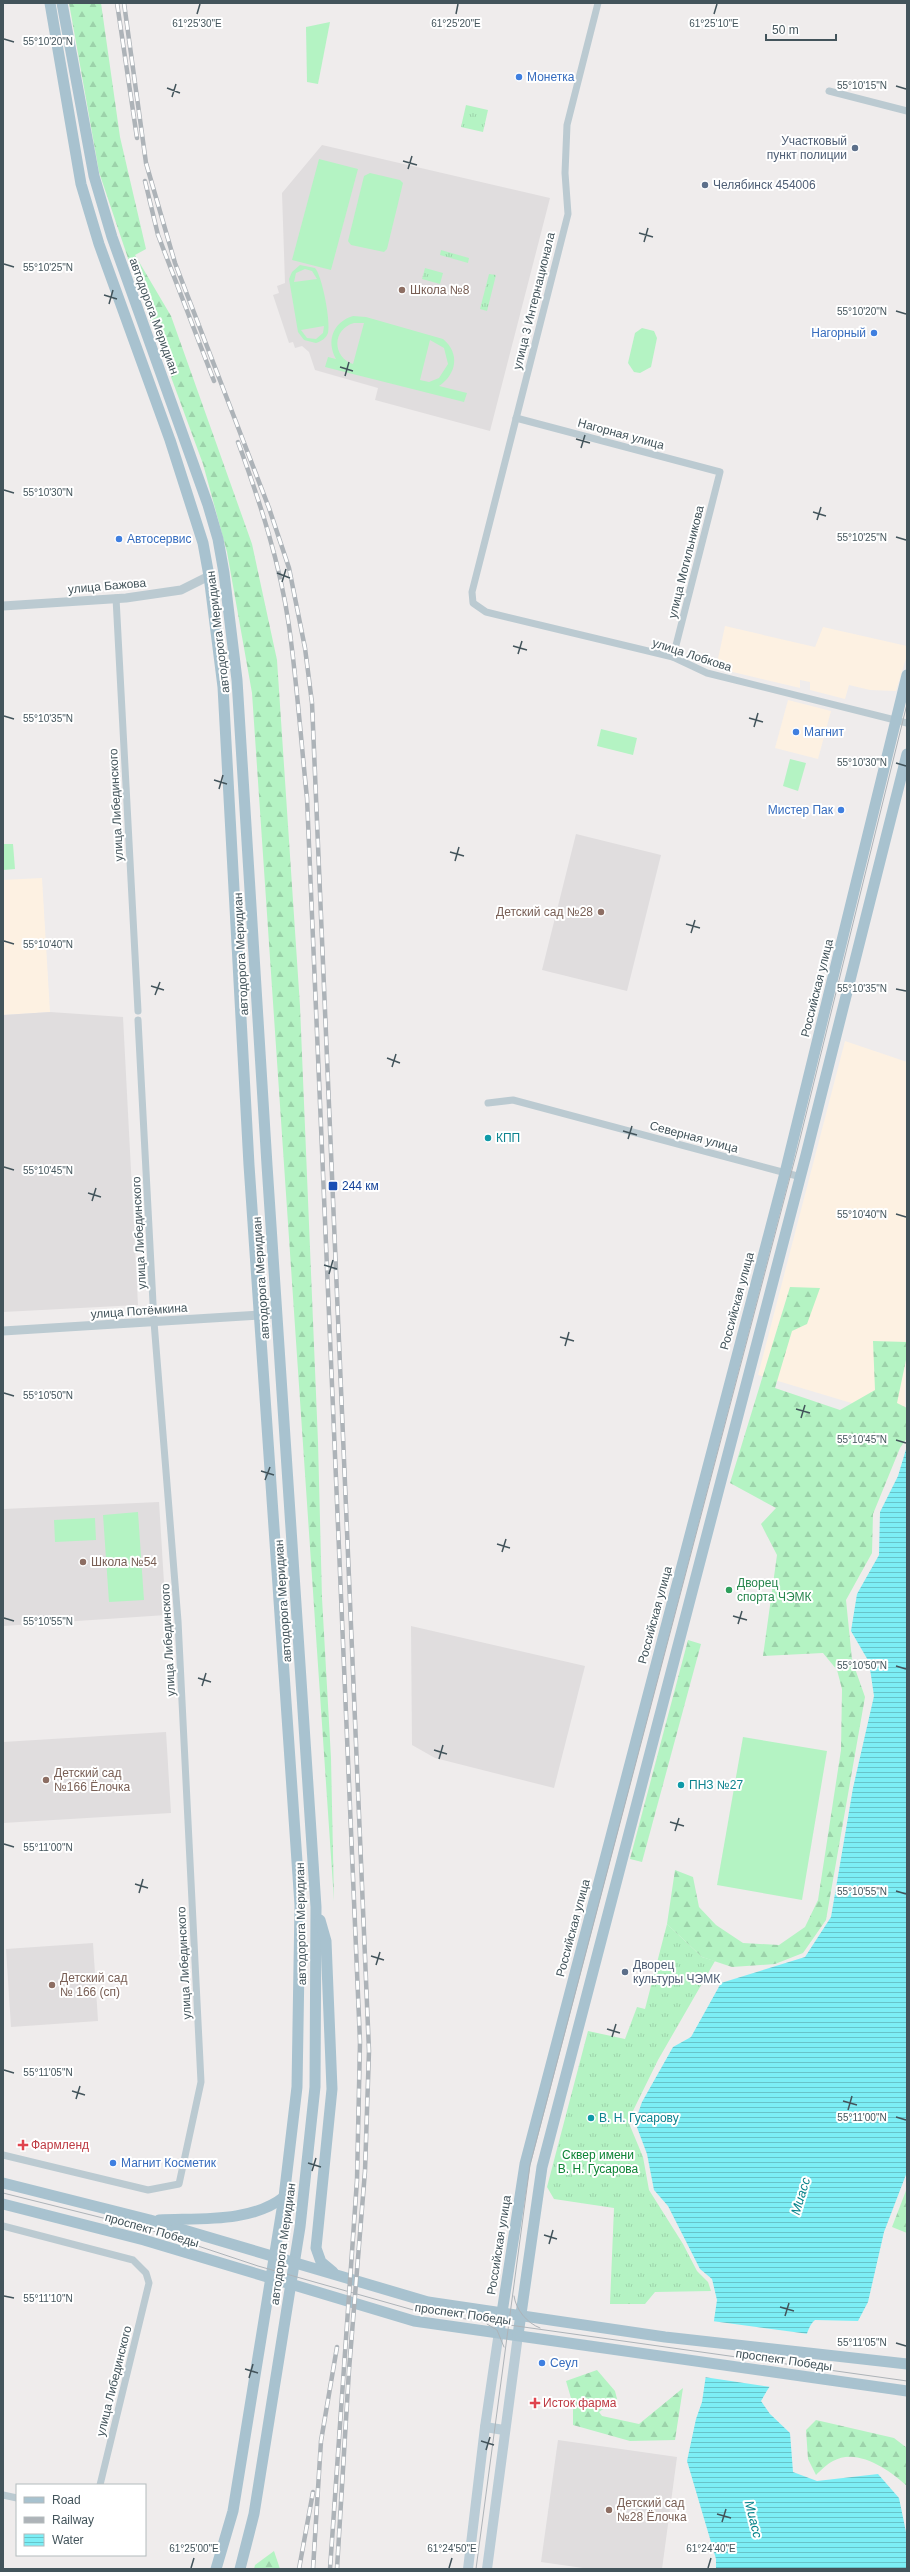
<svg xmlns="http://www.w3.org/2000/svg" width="910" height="2572" viewBox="0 0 910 2572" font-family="Arial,sans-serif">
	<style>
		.commercial { fill: #fdf1e2 }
		.education { fill: #e0ddde }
		.grass { fill: url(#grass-tufts) }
		.forest { fill: url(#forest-firs) }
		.pitch { fill: #b4f3c3; fill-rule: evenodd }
		.water { fill: url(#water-rules) }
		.pier { fill: #efecec }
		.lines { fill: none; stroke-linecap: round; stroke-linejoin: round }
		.minor { stroke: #bbcad1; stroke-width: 7 }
		.tertiary { stroke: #bbcad1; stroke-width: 9 }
		.secondary { stroke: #baccd6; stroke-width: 10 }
		.primary { stroke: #a8c2cf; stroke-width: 11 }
		.tram { stroke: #adb3b8; stroke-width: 1 }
		.rail-casing { stroke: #adb3b8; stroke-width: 4.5 }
		.rail { stroke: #fff; stroke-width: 3; stroke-dasharray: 9; stroke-linecap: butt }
		.ticks { fill: none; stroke: #43545b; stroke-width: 1.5 }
		.shop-dot { fill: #3f7fe0; stroke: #fff; stroke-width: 1.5 }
		.service-dot { fill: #5c6f8a; stroke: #fff; stroke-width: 1.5 }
		.education-dot { fill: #8d6e63; stroke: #fff; stroke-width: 1.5 }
		.culture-dot { fill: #0f9aa8; stroke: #fff; stroke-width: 1.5 }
		.transit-dot { fill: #1a4fb4; stroke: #fff; stroke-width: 1.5 }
		.leisure-dot { fill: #2e9e5b; stroke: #fff; stroke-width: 1.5 }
		.health-dot { fill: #e0444e; stroke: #fff; stroke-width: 1.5 }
		.labels { text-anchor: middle; stroke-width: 4; stroke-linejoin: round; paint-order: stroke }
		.shop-label { font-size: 12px; fill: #366cbe; stroke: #fff; text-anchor: start }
		.service-label { font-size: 12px; fill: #4e5e75; stroke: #fff; text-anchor: start }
		.education-label { font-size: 12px; fill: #785e54; stroke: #fff; text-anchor: start }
		.street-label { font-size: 12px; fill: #43545b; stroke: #fff }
		.culture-label { font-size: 12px; fill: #0d838f; stroke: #fff; text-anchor: start }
		.transit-label { font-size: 12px; fill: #164399; stroke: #fff; text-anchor: start }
		.leisure-label { font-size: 12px; fill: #27864d; stroke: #fff; text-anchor: start }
		.health-label { font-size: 12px; fill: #be3a42; stroke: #fff; text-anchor: start }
		.park-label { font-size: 12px; fill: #0d8335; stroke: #fff }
		.water-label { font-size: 13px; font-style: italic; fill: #048289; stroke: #fff }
		.ticks-label { font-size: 10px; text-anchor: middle; fill: #43545b; stroke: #fff; stroke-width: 4; stroke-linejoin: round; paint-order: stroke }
	</style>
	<defs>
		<pattern id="grass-tufts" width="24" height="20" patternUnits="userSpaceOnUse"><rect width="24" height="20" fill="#b4f3c3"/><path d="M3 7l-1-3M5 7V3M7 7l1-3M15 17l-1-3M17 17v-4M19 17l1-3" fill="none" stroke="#9cd2aa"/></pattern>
		<pattern id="forest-firs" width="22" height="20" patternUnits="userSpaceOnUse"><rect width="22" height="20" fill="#b4f3c3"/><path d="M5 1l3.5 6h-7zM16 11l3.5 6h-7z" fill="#9cd2aa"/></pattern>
		<pattern id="water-rules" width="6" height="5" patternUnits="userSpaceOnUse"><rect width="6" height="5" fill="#7ceef5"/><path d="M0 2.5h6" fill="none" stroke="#67c3c9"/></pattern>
	</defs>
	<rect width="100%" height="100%" fill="#efecec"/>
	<g class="commercial">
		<path d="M 725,626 L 815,647 L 823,627 L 907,646 L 907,655 L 896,691 L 870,690 L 849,685 L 845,699 L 810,690 L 810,682 L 800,680 L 800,688 L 716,668 Z"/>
		<path d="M 788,700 L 831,711 L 818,759 L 775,748 Z"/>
		<path d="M 42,878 L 50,1012 L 3,1015 L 3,880 Z"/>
		<path d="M 845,1041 L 907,1062 L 905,1419 L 758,1375 Z"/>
	</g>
	<g class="education">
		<path d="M 322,145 L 550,198 L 490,431 L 375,400 L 378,388 L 315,370 L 309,352 L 302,346 L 295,348 L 293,342 L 289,343 L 273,295 L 279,293 L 277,286 L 285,283 L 282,193 Z"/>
		<path d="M 576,834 L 661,855 L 627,991 L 542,970 Z"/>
		<path d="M 50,1012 L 123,1017 L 138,1305 L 3,1312 L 3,1015 Z"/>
		<path d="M 159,1502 L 166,1615 L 3,1626 L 3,1509 Z"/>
		<path d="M 411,1626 L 585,1666 L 554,1788 L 435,1758 L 412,1745 Z"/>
		<path d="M 166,1732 L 171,1813 L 3,1823 L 3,1742 Z"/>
		<path d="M 93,1943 L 98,2021 L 11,2027 L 6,1949 Z"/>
		<path d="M 558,2440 L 677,2457 L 662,2569 L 590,2569 L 541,2562 Z"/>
	</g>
	<g class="grass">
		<path d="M 466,105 L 488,110 L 483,132 L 461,127 Z"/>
		<path d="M 441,250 L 469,258 L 468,263 L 440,255 Z"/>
		<path d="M 425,268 L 443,273 L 440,284 L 422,279 Z"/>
		<path d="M 489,274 L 496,275 L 487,311 L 480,309 Z"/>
		<path d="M 667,1924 L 702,1957 L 715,1961 L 658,2060 L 628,2121 L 643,2157 L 649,2190 L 683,2244 L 697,2271 L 708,2282 L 711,2291 L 655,2292 L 645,2304 L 610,2304 L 614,2208 L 554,2199 L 547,2187 L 588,2031 L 625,2039 L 637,2007 L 645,2009 Z"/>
	</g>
	<g class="forest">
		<path d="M 69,3 L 101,3 L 120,137 L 146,249 L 135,255 L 171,316 L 252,544 L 277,660 L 300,1006 L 318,1442 L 322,1598 L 331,1758 L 334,1901 L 252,693 L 227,552 L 203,464 L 135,279 L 99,172 Z"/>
		<path d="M 790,1287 L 820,1288 L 807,1324 L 792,1331 L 775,1388 L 840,1410 L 875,1390 L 873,1341 L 907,1342 L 907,1355 L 897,1403 L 907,1408 L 907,1438 L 900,1448 L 873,1514 L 872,1553 L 846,1600 L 852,1660 L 865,1697 L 826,1920 L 803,1953 L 775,1964 L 732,1967 L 702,1957 L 667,1924 L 675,1870 L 693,1877 L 699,1907 L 716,1925 L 743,1943 L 779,1945 L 805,1927 L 818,1900 L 841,1750 L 842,1689 L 837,1670 L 823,1653 L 763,1656 L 777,1555 L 761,1524 L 776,1508 L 730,1483 Z"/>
		<path d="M 688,1640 L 701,1644 L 642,1862 L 630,1859 Z"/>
		<path d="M 907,2188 L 907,2233 L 892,2227 Z"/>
		<path d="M 597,2370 L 615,2391 L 617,2399 L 599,2412 L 602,2416 L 639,2424 L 683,2388 L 675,2440 L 630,2441 L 573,2425 L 573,2405 L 566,2381 Z"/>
		<path d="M 816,2420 L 894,2438 L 907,2448 L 907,2486 C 890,2470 857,2447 833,2461 C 827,2464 821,2470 816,2475 L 808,2459 L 806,2430 Z"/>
		<path d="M 274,2551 L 280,2569 L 254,2569 L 255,2565 Z"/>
	</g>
	<g class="pitch">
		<path d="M 330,22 L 318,84 L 307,82 L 306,27 Z"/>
		<path d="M 319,159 L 358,169 L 331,270 L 292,260 Z"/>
		<path d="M 370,173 L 400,180 L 403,183 L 387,249 L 384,252 L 351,245 L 348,241 L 364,176 Z"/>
		<path d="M 300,265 L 315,268 C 322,275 331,322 328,333 C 326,338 322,341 316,343 L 304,340 L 298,332 L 289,279 L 292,272 ZM 305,269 L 312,271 L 317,279 L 294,282 L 296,273 ZM 324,326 L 323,333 L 316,339 L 307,338 L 301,330 Z"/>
		<path d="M 353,316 L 366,317 L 443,339 C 460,353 457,374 439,386 L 467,393 L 464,402 L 325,367 L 328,357 L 336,359 C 326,341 333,322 353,316 ZM 354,323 L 364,323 L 353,364 C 332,357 332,329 354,323 ZM 430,340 L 444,348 L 448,364 L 439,378 L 429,382 L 420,380 Z"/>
		<path d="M 642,328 L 654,331 L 657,338 L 651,367 L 640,373 L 634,372 L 628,363 L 635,333 Z"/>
		<path d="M 601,729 L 637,738 L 633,755 L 597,746 Z"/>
		<path d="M 790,759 L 806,763 L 798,791 L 783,786 Z"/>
		<path d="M 3,844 L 13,844 L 15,869 L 3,870 Z"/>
		<path d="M 138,1512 L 144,1600 L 109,1602 L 103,1515 Z"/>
		<path d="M 95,1518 L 96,1540 L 55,1542 L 54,1520 Z"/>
		<path d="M 743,1737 L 827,1751 L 802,1900 L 717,1885 Z"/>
	</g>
	<path class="water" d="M 907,1446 L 907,2172 L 884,2232 L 868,2302 L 858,2321 L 815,2320 C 808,2326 808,2334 803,2342 C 788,2363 774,2377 761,2401 L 770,2414 L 790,2433 L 793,2472 L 817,2481 L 878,2474 L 899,2498 L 907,2537 L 907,2569 L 716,2569 L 716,2559 L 687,2461 L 696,2419 L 702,2402 L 717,2300 L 712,2279 L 700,2269 L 668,2206 L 654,2190 L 647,2154 L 635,2122 L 642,2102 L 673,2047 L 691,2037 L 721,1983 L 805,1957 L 831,1917 L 853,1788 L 874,1696 L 869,1662 L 851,1631 L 857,1594 L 879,1555 L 880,1512 L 898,1476 Z"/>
	<path class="pier" d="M 712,2321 L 809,2334 L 806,2341 L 771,2387 L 704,2377 Z"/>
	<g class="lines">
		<g class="minor">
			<path d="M 598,3 L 567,125 L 565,173 L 568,214 L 472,592 L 473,603 L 486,612 L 673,657 L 707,673 L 907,723"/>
			<path d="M 829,91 L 907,111"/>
			<path d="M 516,418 L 720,472 L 673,657"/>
			<path d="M 116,598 L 138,1011"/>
			<path d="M 488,1103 L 513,1100 L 801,1177"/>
			<path d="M 3,2155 L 148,2190 L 179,2184 L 201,2082 L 178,1621 L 154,1322 L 138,1020"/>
			<path d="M 3,2226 L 133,2260 L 146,2273 L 149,2283 L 100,2485"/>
			<path d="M 3,2495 L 17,2498"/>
		</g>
		<g class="tertiary">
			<path d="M 3,606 L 126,598 L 181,590 L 209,576"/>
			<path d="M 3,1331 L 276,1314"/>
		</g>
		<g class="secondary">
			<path d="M 485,2427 L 504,2430"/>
			<path d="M 468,2569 L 485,2427 L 499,2332"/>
			<path d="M 487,2569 L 518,2335"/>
		</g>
		<g class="primary">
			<path d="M 50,3 L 81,184 L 99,244 L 170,440 L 203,543 L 209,576 L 223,687 L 249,1165 L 300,1905 L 297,2087 L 284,2197 L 233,2511 L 216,2569"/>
			<path d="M 62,3 L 94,176 L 112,237 L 208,505 L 218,539 L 224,573 L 237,680 L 267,1165 L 316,1907 L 315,2087 L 300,2227 L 254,2514 L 240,2569"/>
			<path d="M 320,1920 L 326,1941 L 332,2089 L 316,2248 L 321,2262 L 333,2272"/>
			<path d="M 3,2183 L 150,2220 L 428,2302 L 665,2337 L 907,2364"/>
			<path d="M 3,2204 L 144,2240 L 414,2321 L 907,2391"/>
			<path d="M 159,2220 C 199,2218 251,2223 284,2197"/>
			<path d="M 499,2332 L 525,2164 L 785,1173 L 907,675"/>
			<path d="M 518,2335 L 542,2167 L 806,1155 L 907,754"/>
		</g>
		<g class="tram">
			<path d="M 3,2193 L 147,2229 L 258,2266 L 424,2313 L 907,2381"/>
			<path d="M 514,2296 C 516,2310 527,2323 540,2328"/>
			<path d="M 487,2324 L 497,2330 L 504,2347"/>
			<path d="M 476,2569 L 530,2165 L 798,1147 L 907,704"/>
		</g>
		<defs>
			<g id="rail">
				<path d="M 117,3 L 137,138"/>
				<path d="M 124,3 L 146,163 L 175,263 L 269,508 L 289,568 L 305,648 L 312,703 L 369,2051 L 365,2171 L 349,2370 L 337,2569"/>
				<path d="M 145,181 L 158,235 L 214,381"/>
				<path d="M 238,442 C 260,502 280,563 289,626 C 297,683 301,741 307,798 L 360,2042 L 357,2180 L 330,2569"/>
				<path d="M 299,2569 L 313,2492"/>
				<path d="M 313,2569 L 321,2441 L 337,2347"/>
			</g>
		</defs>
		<use href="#rail" class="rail-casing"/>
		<use href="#rail" class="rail"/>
	</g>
	<path class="ticks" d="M 197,14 L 200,4M 456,14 L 458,4M 714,14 L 717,4M 4,39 L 14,42M 896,86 L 906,89M 167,88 L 180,93M 172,97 L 176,84M 403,161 L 417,165M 408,169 L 412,156M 639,233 L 653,237M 644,242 L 648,228M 4,264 L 14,267M 104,295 L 117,299M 109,304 L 113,290M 896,311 L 906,314M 340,367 L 353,371M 345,376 L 349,362M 576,439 L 590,443M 581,448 L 585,435M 4,490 L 14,493M 813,512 L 826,516M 817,520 L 821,507M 896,537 L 906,540M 277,573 L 290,578M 282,582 L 286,569M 513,646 L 527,650M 518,654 L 522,641M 4,716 L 14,719M 749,718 L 763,722M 754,727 L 758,713M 896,763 L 906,766M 214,780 L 227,784M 219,789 L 223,775M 450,852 L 464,856M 455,861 L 459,847M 686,924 L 700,928M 691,933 L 695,920M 4,941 L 14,944M 151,986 L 164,990M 896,989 L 906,991M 155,995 L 160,982M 387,1058 L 400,1063M 392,1067 L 396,1054M 623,1131 L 637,1135M 628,1139 L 632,1126M 4,1167 L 14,1170M 88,1193 L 101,1197M 92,1201 L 96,1188M 896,1214 L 906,1217M 324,1265 L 337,1269M 329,1274 L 333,1260M 560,1337 L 574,1341M 565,1346 L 569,1332M 4,1393 L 14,1396M 796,1409 L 810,1413M 801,1418 L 805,1405M 896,1440 L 906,1443M 261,1471 L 274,1475M 265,1480 L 270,1467M 497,1544 L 510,1548M 502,1552 L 506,1539M 733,1616 L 747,1620M 4,1618 L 14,1621M 738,1624 L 742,1611M 896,1666 L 906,1669M 198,1678 L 211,1682M 202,1686 L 206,1673M 434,1750 L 447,1754M 439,1759 L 443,1745M 670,1822 L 684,1826M 675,1831 L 679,1818M 4,1844 L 14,1847M 135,1884 L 148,1888M 896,1891 L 906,1894M 139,1893 L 143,1879M 371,1956 L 384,1960M 376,1965 L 380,1952M 607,2029 L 620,2033M 612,2037 L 616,2024M 4,2070 L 14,2073M 72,2091 L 85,2095M 76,2099 L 80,2086M 843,2101 L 857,2105M 848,2110 L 852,2096M 896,2117 L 906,2120M 308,2163 L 321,2167M 312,2171 L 316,2158M 544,2235 L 557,2239M 549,2244 L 553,2230M 4,2296 L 14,2298M 780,2307 L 794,2311M 785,2316 L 789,2303M 896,2343 L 906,2346M 245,2369 L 258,2373M 249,2378 L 253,2364M 481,2441 L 494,2445M 486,2450 L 490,2437M 717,2514 L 731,2518M 722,2522 L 726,2509M 191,2568 L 194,2558M 449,2568 L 452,2558M 708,2568 L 711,2558"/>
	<g class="shop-dot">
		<circle cx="519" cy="77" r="4"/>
		<circle cx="874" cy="333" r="4"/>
		<circle cx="119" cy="539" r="4"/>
		<circle cx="796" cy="732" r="4"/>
		<circle cx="841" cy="810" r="4"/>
		<circle cx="113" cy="2163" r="4"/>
		<circle cx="542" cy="2363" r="4"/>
	</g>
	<g class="service-dot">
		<circle cx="855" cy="148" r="4"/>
		<circle cx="705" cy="185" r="4"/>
		<circle cx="625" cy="1972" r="4"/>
	</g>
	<g class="education-dot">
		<circle cx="402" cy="290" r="4"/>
		<circle cx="601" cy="912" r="4"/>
		<circle cx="83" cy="1562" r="4"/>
		<circle cx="46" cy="1780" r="4"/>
		<circle cx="52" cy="1985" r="4"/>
		<circle cx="609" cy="2510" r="4"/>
	</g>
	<g class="culture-dot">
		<circle cx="488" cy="1138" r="4"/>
		<circle cx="681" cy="1785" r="4"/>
		<circle cx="591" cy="2118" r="4"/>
	</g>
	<rect class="transit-dot" x="328" y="1181" width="10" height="10" rx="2"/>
	<circle class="leisure-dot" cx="729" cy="1590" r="4"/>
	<g class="health-dot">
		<path d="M21 2139h4v4h4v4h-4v4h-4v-4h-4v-4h4z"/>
		<path d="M533 2397h4v4h4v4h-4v4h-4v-4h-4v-4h4z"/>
	</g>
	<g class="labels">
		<g class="shop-label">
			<text x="527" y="81">Монетка</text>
			<text x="866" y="337" text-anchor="end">Нагорный</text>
			<text x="127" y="543">Автосервис</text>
			<text x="804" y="736">Магнит</text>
			<text x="833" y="814" text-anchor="end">Мистер Пак</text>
			<text x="121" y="2167">Магнит Косметик</text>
			<text x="550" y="2367">Сеул</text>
		</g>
		<g class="service-label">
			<text x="847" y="145" text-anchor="end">Участковый<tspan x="847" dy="14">пункт полиции</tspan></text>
			<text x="713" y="189">Челябинск 454006</text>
			<text x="633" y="1969">Дворец<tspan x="633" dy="14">культуры ЧЭМК</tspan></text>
		</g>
		<g class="education-label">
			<text x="410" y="294">Школа №8</text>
			<text x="593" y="916" text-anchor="end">Детский сад №28</text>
			<text x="91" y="1566">Школа №54</text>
			<text x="54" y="1777">Детский сад<tspan x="54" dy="14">№166 Ёлочка</tspan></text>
			<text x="60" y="1982">Детский сад<tspan x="60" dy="14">№ 166 (сп)</tspan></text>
			<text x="617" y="2507">Детский сад<tspan x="617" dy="14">№28 Ёлочка</tspan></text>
		</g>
		<g class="street-label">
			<text transform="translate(534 301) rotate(-76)" y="4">улица 3 Интернационала</text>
			<text transform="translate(154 316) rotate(70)" y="4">автодорога Меридиан</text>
			<text transform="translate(621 434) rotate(15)" y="4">Нагорная улица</text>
			<text transform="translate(686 562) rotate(-76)" y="4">улица Могильникова</text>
			<text transform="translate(107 586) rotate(-5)" y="4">улица Бажова</text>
			<text transform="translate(218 632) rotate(-97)" y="4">автодорога Меридиан</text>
			<text transform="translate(692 655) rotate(18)" y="4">улица Лобкова</text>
			<text transform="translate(116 805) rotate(-93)" y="4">улица Либединского</text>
			<text transform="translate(241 954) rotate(-93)" y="4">автодорога Меридиан</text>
			<text transform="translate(817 988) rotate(-76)" y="4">Российская улица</text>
			<text transform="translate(694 1137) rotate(15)" y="4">Северная улица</text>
			<text transform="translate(139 1233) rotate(-93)" y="4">улица Либединского</text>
			<text transform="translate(261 1278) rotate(-94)" y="4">автодорога Меридиан</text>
			<text transform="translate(737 1301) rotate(-75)" y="4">Российская улица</text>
			<text transform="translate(139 1311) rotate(-4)" y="4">улица Потёмкина</text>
			<text transform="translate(283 1601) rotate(-94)" y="4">автодорога Меридиан</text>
			<text transform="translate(655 1615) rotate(-75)" y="4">Российская улица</text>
			<text transform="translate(168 1640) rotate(-93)" y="4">улица Либединского</text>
			<text transform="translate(301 1924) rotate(-91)" y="4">автодорога Меридиан</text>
			<text transform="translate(573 1928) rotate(-75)" y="4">Российская улица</text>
			<text transform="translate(184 1963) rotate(-93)" y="4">улица Либединского</text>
			<text transform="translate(152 2230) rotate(16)" y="4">проспект Победы</text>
			<text transform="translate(283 2244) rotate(-82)" y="4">автодорога Меридиан</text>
			<text transform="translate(499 2245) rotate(-81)" y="4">Российская улица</text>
			<text transform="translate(463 2314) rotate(8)" y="4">проспект Победы</text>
			<text transform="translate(784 2360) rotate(8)" y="4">проспект Победы</text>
			<text transform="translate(114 2381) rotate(-76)" y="4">улица Либединского</text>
		</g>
		<g class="culture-label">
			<text x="496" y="1142">КПП</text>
			<text x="689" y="1789">ПНЗ №27</text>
			<text x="599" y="2122">В. Н. Гусарову</text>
		</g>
		<g class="transit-label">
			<text x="342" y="1190">244 км</text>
		</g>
		<g class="leisure-label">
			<text x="737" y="1587">Дворец<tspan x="737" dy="14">спорта ЧЭМК</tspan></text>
		</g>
		<g class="health-label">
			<text x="31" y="2149">Фармленд</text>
			<text x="543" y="2407">Исток фарма</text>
		</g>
		<g class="park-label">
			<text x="598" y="2159">Сквер имени<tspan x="598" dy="14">В. Н. Гусарова</tspan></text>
		</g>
		<g class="water-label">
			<text transform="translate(800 2196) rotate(-73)" y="5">Миасс</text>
			<text transform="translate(754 2519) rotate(76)" y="5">Миасс</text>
		</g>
	</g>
	<g class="ticks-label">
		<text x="197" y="27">61°25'30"E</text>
		<text x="456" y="27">61°25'20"E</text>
		<text x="714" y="27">61°25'10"E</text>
		<text x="48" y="45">55°10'20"N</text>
		<text x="862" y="89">55°10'15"N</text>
		<text x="48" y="271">55°10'25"N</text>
		<text x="862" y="315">55°10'20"N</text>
		<text x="48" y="496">55°10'30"N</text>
		<text x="862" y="541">55°10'25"N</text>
		<text x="48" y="722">55°10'35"N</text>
		<text x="862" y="766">55°10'30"N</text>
		<text x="48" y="948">55°10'40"N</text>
		<text x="862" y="992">55°10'35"N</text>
		<text x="48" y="1174">55°10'45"N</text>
		<text x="862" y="1218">55°10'40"N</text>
		<text x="48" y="1399">55°10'50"N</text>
		<text x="862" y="1443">55°10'45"N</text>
		<text x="48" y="1625">55°10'55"N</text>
		<text x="862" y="1669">55°10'50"N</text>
		<text x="48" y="1851">55°11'00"N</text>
		<text x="862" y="1895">55°10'55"N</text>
		<text x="48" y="2076">55°11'05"N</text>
		<text x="862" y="2121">55°11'00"N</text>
		<text x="48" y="2302">55°11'10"N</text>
		<text x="862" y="2346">55°11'05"N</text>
		<text x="194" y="2552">61°25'00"E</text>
		<text x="452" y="2552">61°24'50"E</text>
		<text x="711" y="2552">61°24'40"E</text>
	</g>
	<rect width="910" height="2572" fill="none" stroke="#43545b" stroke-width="8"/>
	<rect x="16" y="2484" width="130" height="72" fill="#ffffff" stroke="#b4bbbd"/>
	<rect x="24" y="2497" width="20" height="6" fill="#a8c2cf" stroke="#b4bbbd"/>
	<text x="52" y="2504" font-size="12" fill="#43545b">Road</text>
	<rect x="24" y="2517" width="20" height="6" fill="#adb3b8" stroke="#b4bbbd"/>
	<text x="52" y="2524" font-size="12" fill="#43545b">Railway</text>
	<rect x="24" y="2534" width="20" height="12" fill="url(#water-rules)" stroke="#b4bbbd"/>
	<text x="52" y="2544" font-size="12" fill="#43545b">Water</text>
	<path d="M766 34v6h70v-6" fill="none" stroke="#43545b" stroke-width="2"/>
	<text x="772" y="34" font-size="12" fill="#43545b" stroke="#ffffff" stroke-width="3" paint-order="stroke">50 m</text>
</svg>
